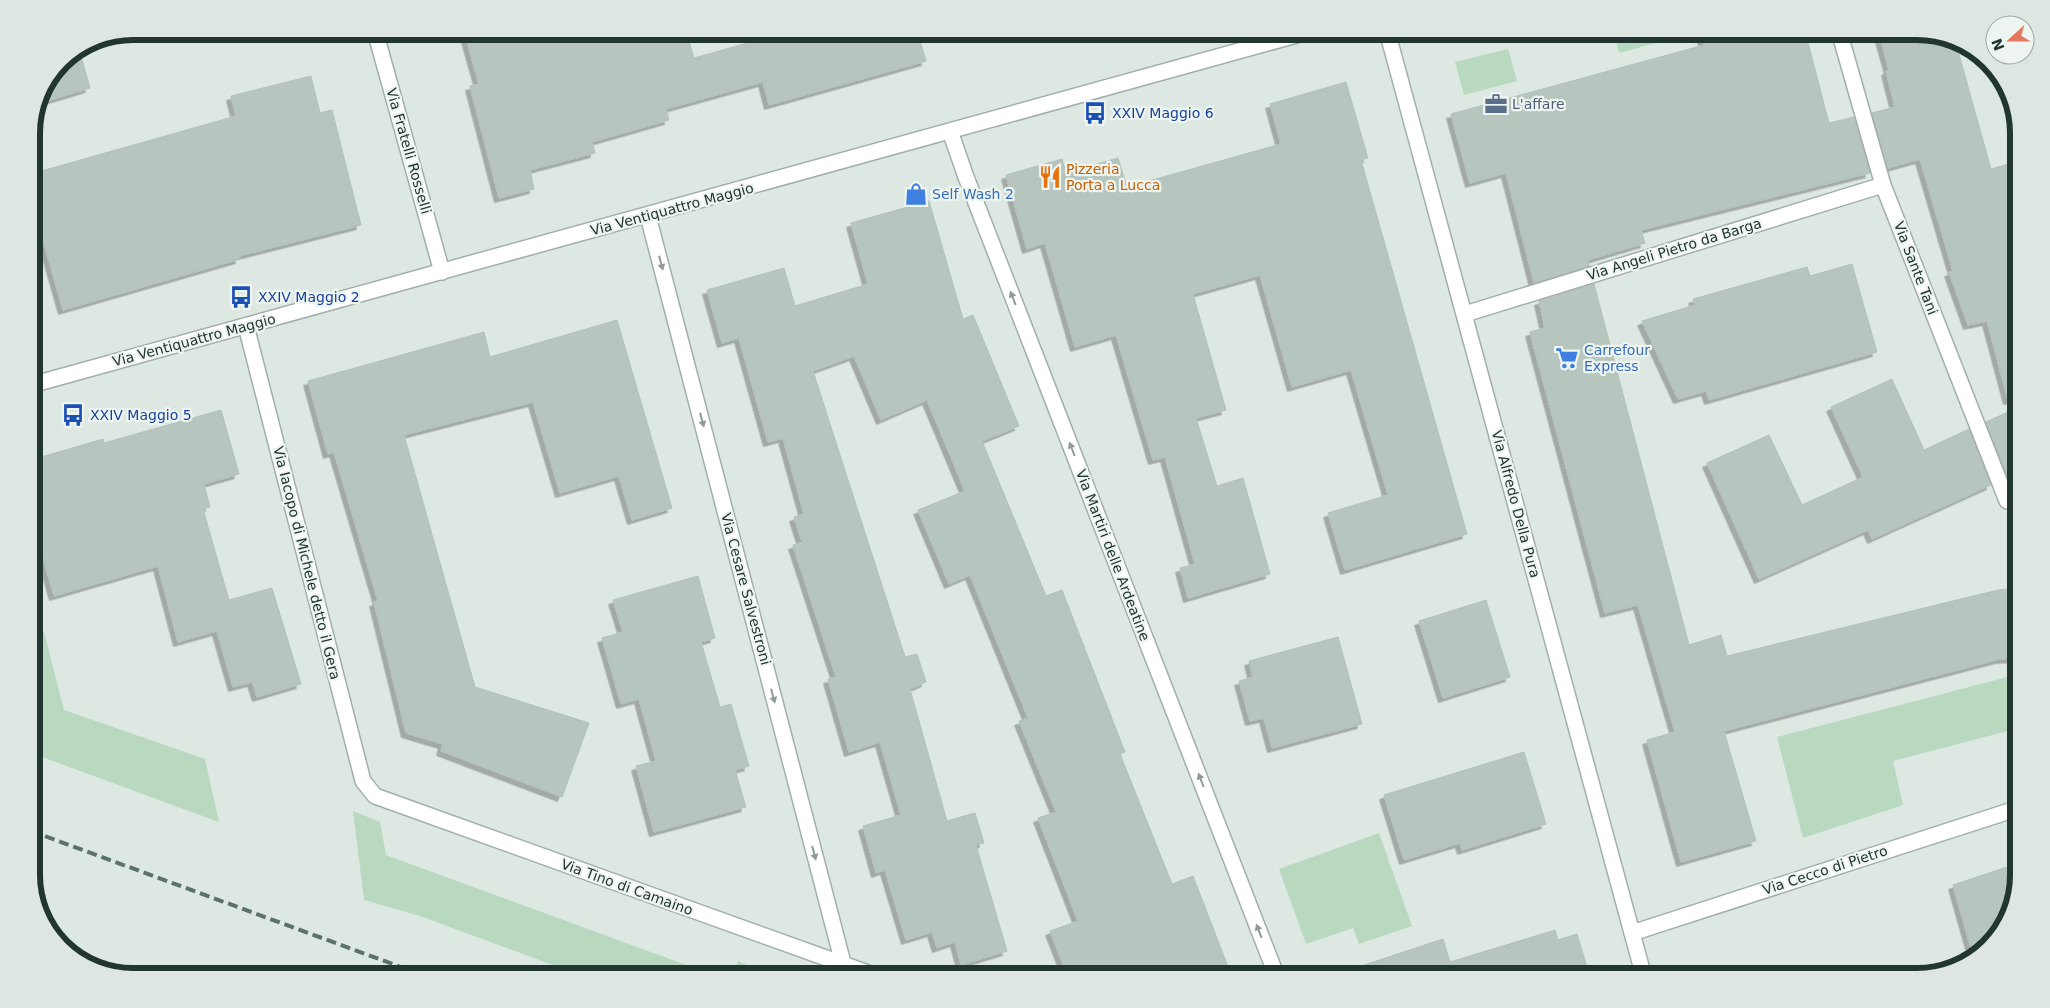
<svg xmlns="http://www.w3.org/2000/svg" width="2050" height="1008" viewBox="0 0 2050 1008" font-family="'DejaVu Sans',sans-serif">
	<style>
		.green { fill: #b8d8bf }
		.building { fill: #b7c5bf; stroke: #b1c1b9; filter: url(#shadow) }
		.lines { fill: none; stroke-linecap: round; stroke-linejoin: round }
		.minor-casing { stroke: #a2afa9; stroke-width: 18 }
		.tertiary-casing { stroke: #a2afa9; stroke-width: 18 }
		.minor { stroke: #fff; stroke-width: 15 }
		.tertiary { stroke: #fff; stroke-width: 15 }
		.rail { stroke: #5b726a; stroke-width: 4; stroke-dasharray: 10 5; stroke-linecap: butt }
		.oneway { fill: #909a97 }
		.labels { text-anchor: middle; stroke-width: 4.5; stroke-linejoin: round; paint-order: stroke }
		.service-label { font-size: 14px; fill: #4e5e75; stroke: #eef5f1; text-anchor: start }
		.transit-label { font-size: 14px; fill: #164399; stroke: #eef5f1; text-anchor: start }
		.street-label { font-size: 14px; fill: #21362f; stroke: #eef5f1 }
		.food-label { font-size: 14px; fill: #c56008; stroke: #eef5f1; text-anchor: start }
		.shop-label { font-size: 14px; fill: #366cbe; stroke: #eef5f1; text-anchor: start }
		.rim { fill: none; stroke: #21362f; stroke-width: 6 }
	</style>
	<defs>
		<filter id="shadow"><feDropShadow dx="-4.5" dy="4.5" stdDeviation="0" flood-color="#0004"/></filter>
	</defs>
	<rect width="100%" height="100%" fill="#dee8e3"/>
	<g class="green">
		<path d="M 1613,31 L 1669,31 L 1671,39 L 1619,53 Z"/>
		<path d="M 1508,49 L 1517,81 L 1464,95 L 1455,62 Z"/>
		<path d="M 31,628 L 44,632 L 64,710 L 205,759 L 219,822 L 31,753 Z"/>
		<path d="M 2019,674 L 2019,728 L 1893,761 L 1903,805 L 1803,838 L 1777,737 Z"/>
		<path d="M 353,811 L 380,822 L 386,855 L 719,977 L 585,977 L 420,916 L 364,900 Z"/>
		<path d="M 1379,833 L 1412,926 L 1359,944 L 1353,928 L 1306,944 L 1279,869 Z"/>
		<path d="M 738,961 L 772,977 L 731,977 Z"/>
	</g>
	<g class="building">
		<path d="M 464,31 L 686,31 L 694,58 L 791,31 L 917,31 L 926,61 L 769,105 L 763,82 L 666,109 L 669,120 L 592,142 L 595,153 L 530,170 L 534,189 L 499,198 L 470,86 L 479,84 Z"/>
		<path d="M 1700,31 L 1805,31 L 1829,123 L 1854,117 L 1870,173 L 1641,230 L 1645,243 L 1588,260 L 1589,266 L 1534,283 L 1506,173 L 1470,183 L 1451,114 L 1704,45 Z"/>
		<path d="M 1878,31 L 1917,31 L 1955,40 L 1991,169 L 2019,161 L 2019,399 L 2008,400 L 1987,321 L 1968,325 L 1949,272 L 1953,271 L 1920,159 L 1888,168 L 1872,113 L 1895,107 L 1886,71 L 1889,70 Z"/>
		<path d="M 79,49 L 90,88 L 37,104 L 39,94 L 61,61 Z"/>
		<path d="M 311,76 L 320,113 L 332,110 L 361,225 L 239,256 L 240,259 L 63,310 L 31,197 L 31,174 L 236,116 L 231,96 Z"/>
		<path d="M 1346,82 L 1368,158 L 1361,160 L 1467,534 L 1345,570 L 1328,513 L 1388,495 L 1351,370 L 1292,387 L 1260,275 L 1193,294 L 1226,410 L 1196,418 L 1217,486 L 1243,478 L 1270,574 L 1188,598 L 1180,568 L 1195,564 L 1165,457 L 1153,460 L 1116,335 L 1075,347 L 1045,243 L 1027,249 L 1006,175 L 1062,159 L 1066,173 L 1118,158 L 1127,187 L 1281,144 L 1270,104 Z"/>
		<path d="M 929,201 L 963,319 L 973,315 L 1019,426 L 982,441 L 1046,596 L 1062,590 L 1125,752 L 1120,754 L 1172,884 L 1193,876 L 1232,977 L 1068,977 L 1050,931 L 1078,921 L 1038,818 L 1056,812 L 1019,721 L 1028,718 L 970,575 L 949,584 L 918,510 L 965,491 L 927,400 L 881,420 L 854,356 L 813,371 L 905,657 L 917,654 L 926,682 L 910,689 L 947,821 L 975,813 L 984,843 L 976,845 L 1007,951 L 961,965 L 955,942 L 937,948 L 932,932 L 906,940 L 885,870 L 876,873 L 863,826 L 901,815 L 880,742 L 849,752 L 828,679 L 836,677 L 793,545 L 802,542 L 794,517 L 804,514 L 783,438 L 768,442 L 739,338 L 722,343 L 707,290 L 784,268 L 795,306 L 868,284 L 851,223 Z"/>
		<path d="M 1852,264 L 1877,352 L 1709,400 L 1706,391 L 1678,399 L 1642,321 L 1695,305 L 1693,299 L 1807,267 L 1810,276 Z"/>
		<path d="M 1594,284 L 1689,645 L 1721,635 L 1727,656 L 1998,590 L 2019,588 L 2019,658 L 2000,659 L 1724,731 L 1756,841 L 1681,862 L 1647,740 L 1675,732 L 1638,605 L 1605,613 L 1530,332 L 1545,328 L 1539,301 Z"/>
		<path d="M 617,320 L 672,508 L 632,520 L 619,476 L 560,493 L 533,402 L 404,435 L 475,687 L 589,723 L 562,797 L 441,751 L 443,744 L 406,733 L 374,602 L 378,601 L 334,452 L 328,454 L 308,381 L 484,332 L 490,357 Z"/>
		<path d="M 1892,379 L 1924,450 L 1969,429 L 1991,485 L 1872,539 L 1868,530 L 1759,579 L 1707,463 L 1769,435 L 1802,505 L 1863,477 L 1831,407 Z"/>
		<path d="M 2019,407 L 2019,473 L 2008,477 L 1986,422 Z"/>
		<path d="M 221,410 L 239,474 L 204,484 L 210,507 L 203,509 L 229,600 L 272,588 L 301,684 L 257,697 L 252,682 L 233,687 L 217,631 L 178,642 L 158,566 L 54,596 L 33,522 L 43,519 L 31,480 L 31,460 L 103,439 L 104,443 Z"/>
		<path d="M 698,576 L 715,638 L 701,642 L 720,707 L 731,704 L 749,766 L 735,770 L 746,807 L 654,832 L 636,766 L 656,761 L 639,699 L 621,704 L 602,638 L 623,632 L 613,600 Z"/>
		<path d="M 1486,600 L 1510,677 L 1443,698 L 1419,621 Z"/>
		<path d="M 1338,637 L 1362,724 L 1272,748 L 1264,718 L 1250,721 L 1239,681 L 1253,677 L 1249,661 Z"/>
		<path d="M 1524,752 L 1546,824 L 1462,850 L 1460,843 L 1404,860 L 1384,795 Z"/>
		<path d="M 2019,863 L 2019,875 L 2008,920 L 1974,959 L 1953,885 Z"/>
		<path d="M 1555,930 L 1558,940 L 1577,934 L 1590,977 L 1350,977 L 1349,970 L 1443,939 L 1450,962 Z"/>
	</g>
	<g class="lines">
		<defs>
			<g id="minor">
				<path d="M 375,31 L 442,272"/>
				<path d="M 1387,31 L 1644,977"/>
				<path d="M 1839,31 L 1883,185 L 2007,501"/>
				<path d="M 950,131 L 966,177 L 1277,977"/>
				<path d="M 648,216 L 843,963"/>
				<path d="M 1465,314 L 1883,185"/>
				<path d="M 246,326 L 363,781 L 375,796 L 879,977"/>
				<path d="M 1632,933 L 2019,808"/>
			</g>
			<path id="tertiary" d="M 31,385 L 1311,31"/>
		</defs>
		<use href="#minor" class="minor-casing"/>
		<use href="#tertiary" class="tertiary-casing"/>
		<use href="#minor" class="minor"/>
		<use href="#tertiary" class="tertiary"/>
		<path class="rail" d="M 31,831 L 428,977"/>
	</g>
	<defs><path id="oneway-solid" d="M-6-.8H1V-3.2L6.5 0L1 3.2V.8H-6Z" transform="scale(1.25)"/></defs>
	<g class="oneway">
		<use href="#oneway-solid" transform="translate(661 263) rotate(75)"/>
		<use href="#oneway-solid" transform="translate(1013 298) rotate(-111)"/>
		<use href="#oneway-solid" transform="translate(702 420) rotate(75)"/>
		<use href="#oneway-solid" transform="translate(1072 449) rotate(-111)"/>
		<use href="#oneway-solid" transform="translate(773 696) rotate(75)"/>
		<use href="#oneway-solid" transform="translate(1201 780) rotate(-111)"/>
		<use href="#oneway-solid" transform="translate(814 853) rotate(75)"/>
		<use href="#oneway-solid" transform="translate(1259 931) rotate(-111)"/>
	</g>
	<defs>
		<symbol id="office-bare" viewBox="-9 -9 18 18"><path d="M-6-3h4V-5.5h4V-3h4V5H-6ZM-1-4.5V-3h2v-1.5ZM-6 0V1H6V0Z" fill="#5c6f8a" stroke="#eef5f1" stroke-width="2.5" paint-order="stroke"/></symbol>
		<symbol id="bus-bare" viewBox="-9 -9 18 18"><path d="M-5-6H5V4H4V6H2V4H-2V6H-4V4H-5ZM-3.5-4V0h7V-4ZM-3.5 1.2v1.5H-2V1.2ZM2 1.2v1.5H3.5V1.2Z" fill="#1a4fb4" stroke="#eef5f1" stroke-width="2.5" paint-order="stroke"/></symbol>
		<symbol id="restaurant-bare" viewBox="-9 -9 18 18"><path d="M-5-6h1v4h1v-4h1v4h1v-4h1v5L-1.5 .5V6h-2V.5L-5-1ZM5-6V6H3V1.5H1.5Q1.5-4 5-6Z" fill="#e8710a" stroke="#eef5f1" stroke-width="2.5" paint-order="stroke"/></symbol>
		<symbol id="shop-bare" viewBox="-9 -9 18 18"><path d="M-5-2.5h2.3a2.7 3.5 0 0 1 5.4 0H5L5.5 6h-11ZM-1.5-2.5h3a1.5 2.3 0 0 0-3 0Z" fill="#3f7fe0" stroke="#eef5f1" stroke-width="2.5" paint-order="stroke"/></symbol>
		<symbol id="supermarket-bare" viewBox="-9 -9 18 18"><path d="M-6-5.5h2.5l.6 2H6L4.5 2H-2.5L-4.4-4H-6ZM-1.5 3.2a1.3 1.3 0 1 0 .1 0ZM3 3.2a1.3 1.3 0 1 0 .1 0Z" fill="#3f7fe0" stroke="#eef5f1" stroke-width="2.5" paint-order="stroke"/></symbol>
	</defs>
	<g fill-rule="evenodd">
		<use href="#office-bare" x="1480" y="88" width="32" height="32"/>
		<use href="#bus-bare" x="1079" y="97" width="32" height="32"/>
		<use href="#restaurant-bare" x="1034" y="161" width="32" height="32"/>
		<use href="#shop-bare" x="900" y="178" width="32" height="32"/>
		<use href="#bus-bare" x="225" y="281" width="32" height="32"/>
		<use href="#supermarket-bare" x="1551" y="342" width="32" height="32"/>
		<use href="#bus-bare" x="57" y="399" width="32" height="32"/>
	</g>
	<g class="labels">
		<g class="service-label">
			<text x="1512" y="109">L'affare</text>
		</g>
		<g class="transit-label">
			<text x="1112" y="118">XXIV Maggio 6</text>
			<text x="258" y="302">XXIV Maggio 2</text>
			<text x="90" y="420">XXIV Maggio 5</text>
		</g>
		<g class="street-label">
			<text transform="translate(409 151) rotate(74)" y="5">Via Fratelli Rosselli</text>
			<text transform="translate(672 209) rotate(-15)" y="5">Via Ventiquattro Maggio</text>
			<text transform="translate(1674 249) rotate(-17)" y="5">Via Angeli Pietro da Barga</text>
			<text transform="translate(1916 268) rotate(69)" y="5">Via Sante Tani</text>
			<text transform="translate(194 340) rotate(-15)" y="5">Via Ventiquattro Maggio</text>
			<text transform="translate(1516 504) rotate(75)" y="5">Via Alfredo Della Pura</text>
			<text transform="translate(1113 555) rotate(69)" y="5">Via Martiri delle Ardeatine</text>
			<text transform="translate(307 563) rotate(76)" y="5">Via Iacopo di Michele detto il Gera</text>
			<text transform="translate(746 589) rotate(75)" y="5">Via Cesare Salvestroni</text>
			<text transform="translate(1825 870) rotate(-18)" y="5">Via Cecco di Pietro</text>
			<text transform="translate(627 887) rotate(20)" y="5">Via Tino di Camaino</text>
		</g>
		<g class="food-label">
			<text x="1066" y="174">Pizzeria<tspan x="1066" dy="16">Porta a Lucca</tspan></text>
		</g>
		<g class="shop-label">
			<text x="932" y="199">Self Wash 2</text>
			<text x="1584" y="355">Carrefour<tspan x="1584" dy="16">Express</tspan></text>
		</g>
	</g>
	<path d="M0 0H2050V1008H0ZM133 40H1917A93 93 0 0 1 2010 133V875A93 93 0 0 1 1917 968H133A93 93 0 0 1 40 875V133A93 93 0 0 1 133 40Z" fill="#dee6e1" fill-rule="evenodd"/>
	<path class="rim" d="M133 40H1917A93 93 0 0 1 2010 133V875A93 93 0 0 1 1917 968H133A93 93 0 0 1 40 875V133A93 93 0 0 1 133 40Z"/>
	<g transform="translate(2010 40) rotate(249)"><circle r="24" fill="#eef5f1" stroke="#9ca9a3"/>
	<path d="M0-4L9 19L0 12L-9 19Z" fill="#e47760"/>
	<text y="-8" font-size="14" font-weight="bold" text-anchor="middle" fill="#21362f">N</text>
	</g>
</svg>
